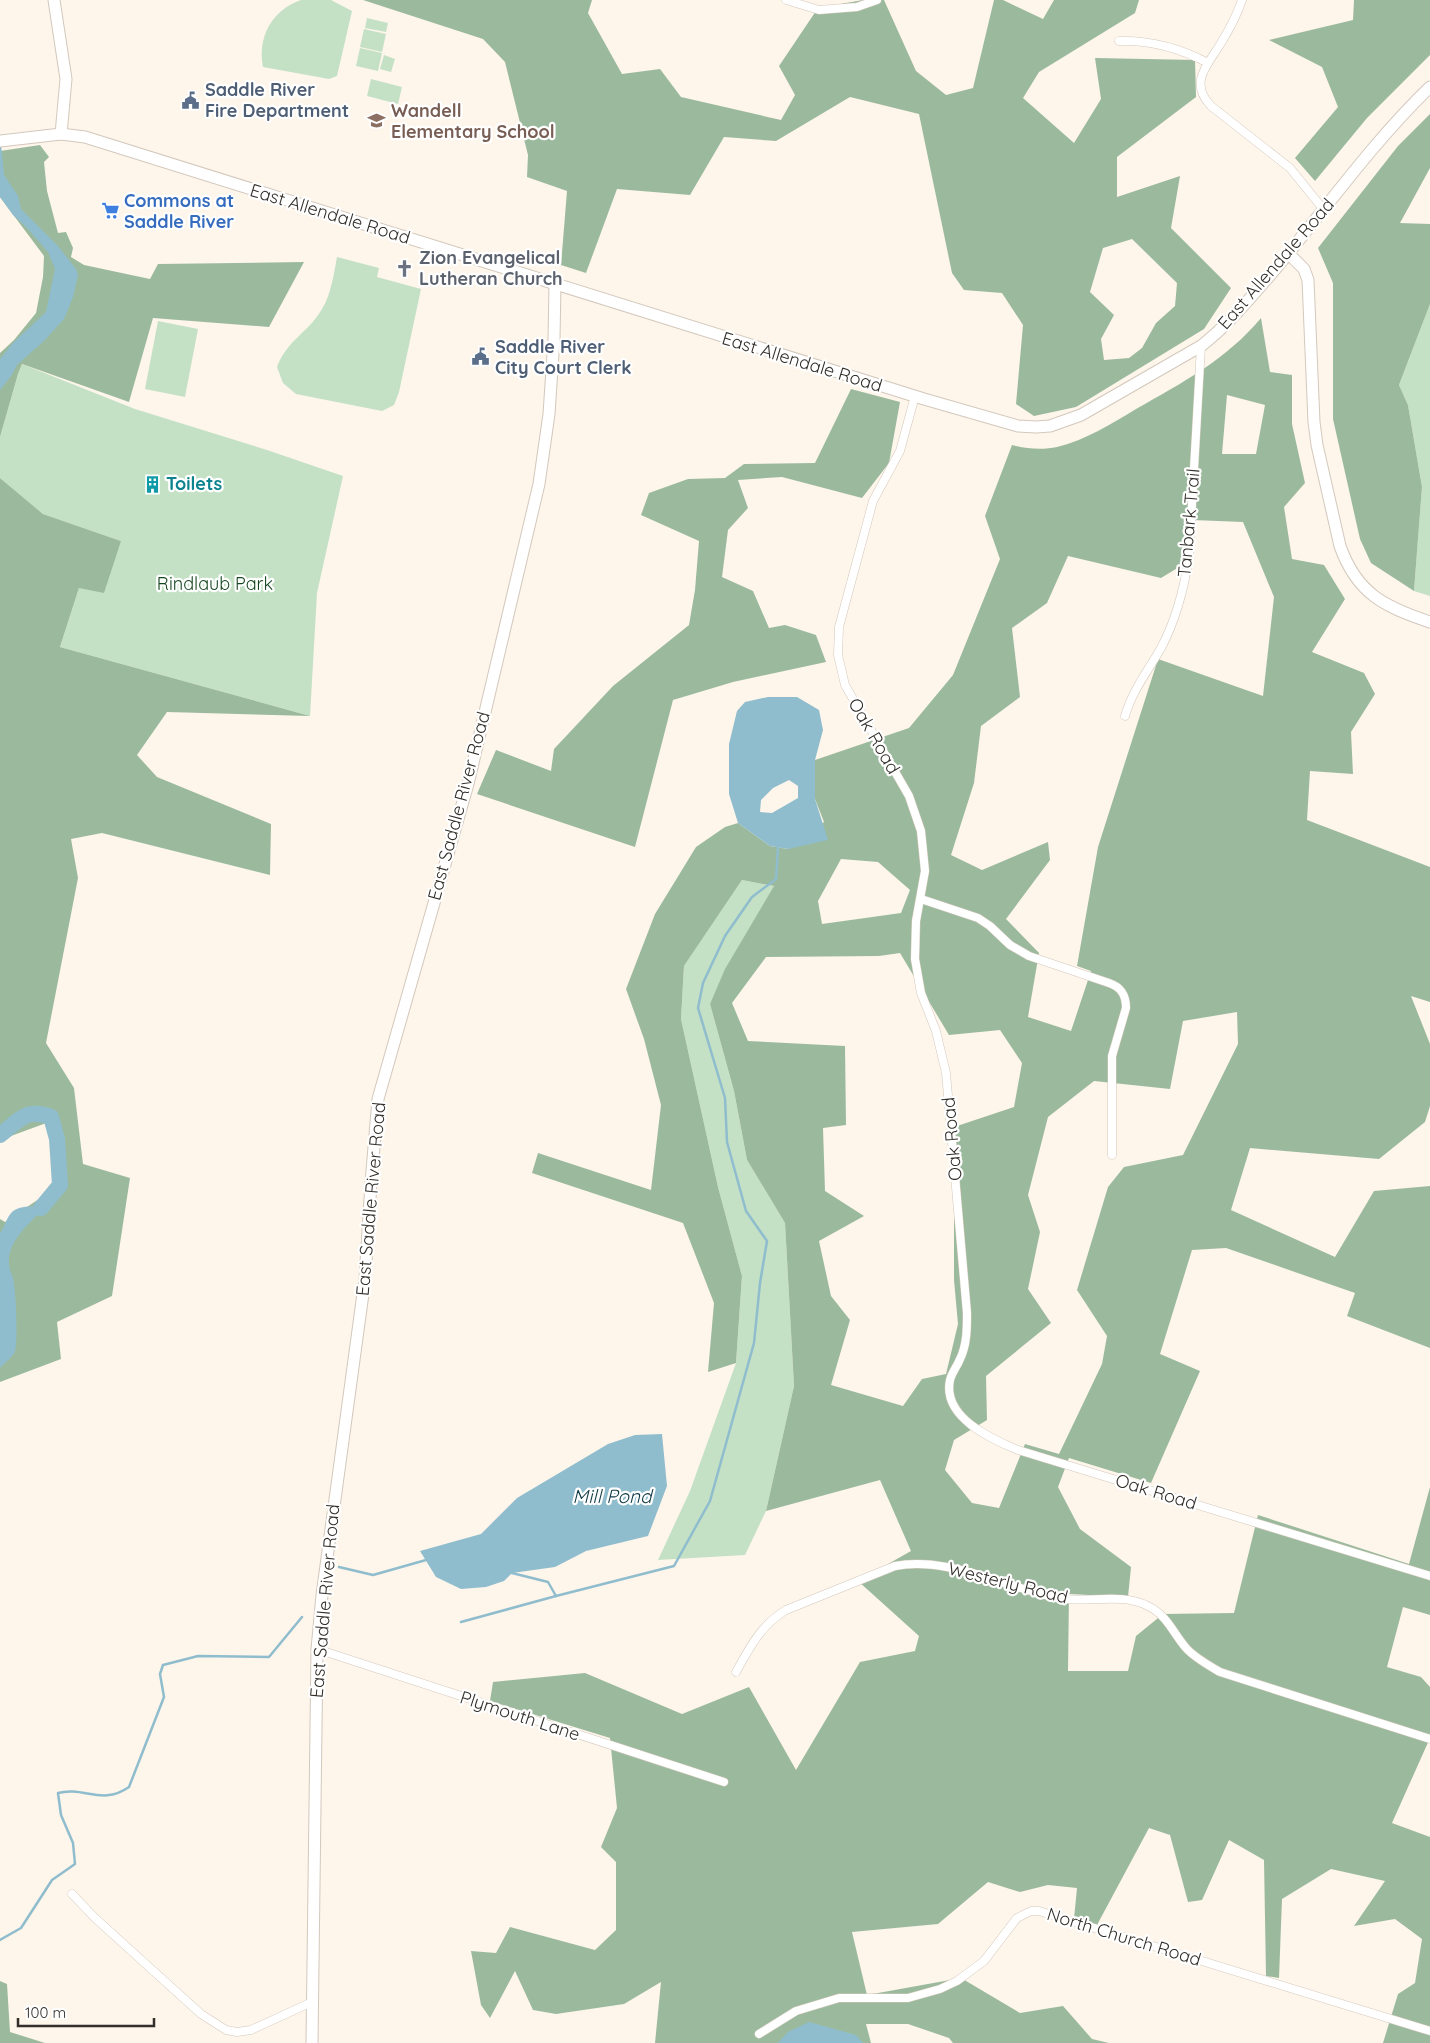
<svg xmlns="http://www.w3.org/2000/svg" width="1430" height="2043" viewBox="0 0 1430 2043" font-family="Quicksand,sans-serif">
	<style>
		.green { fill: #c4e1c6 }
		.forest { fill: #9bba9d; fill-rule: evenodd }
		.water { fill: #8fbdcd; fill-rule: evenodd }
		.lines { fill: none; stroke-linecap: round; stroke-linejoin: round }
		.stream { stroke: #8fbdcd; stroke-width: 2.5 }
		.river { stroke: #8fbdcd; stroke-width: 16 }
		.street-casing { stroke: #d3c8bc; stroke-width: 9 }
		.secondary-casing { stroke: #d3c8bc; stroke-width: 13 }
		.street { stroke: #fff; stroke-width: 8 }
		.secondary { stroke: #fff; stroke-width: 11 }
		.labels { text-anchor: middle; stroke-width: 4.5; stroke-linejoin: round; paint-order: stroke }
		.service-label { font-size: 18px; font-weight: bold; fill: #4e5e75; stroke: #fff; text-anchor: start }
		.education-label { font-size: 18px; font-weight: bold; fill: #785e54; stroke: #fff; text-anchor: start }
		.shop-label { font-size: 18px; font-weight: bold; fill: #366cbe; stroke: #fff; text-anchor: start }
		.street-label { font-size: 18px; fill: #322e29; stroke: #fff }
		.worship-label { font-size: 18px; font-weight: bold; fill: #5b616d; stroke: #fff; text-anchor: start }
		.culture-label { font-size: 18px; font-weight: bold; fill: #0d838f; stroke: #fff; text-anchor: start }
		.park-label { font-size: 18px; fill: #16461f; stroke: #fff }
		.water-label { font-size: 19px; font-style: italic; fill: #0f3945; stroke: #fff }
	</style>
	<rect width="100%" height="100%" fill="#fef5eb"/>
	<g class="green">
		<path d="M 301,0 L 331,0 L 352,11 L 337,76 L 329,79 L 263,67 C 257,37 272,10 301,0 Z"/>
		<path d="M 367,18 L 388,23 L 386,32 L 365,28 Z"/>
		<path d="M 364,29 L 386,34 L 382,52 L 360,47 Z"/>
		<path d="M 360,48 L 382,53 L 378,71 L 356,66 Z"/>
		<path d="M 384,55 L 395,59 L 391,72 L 380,69 Z"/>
		<path d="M 371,79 L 402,87 L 398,104 L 367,96 Z"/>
		<path d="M 337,257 L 379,268 L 377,277 L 421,289 L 399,392 L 394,405 L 382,411 L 296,394 L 283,383 L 277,367 C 287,340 308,333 322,309 C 331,295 334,273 337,257 Z"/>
		<path d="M 1430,304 L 1430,596 L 1414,591 L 1422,487 L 1408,405 L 1399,385 Z"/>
		<path d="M 158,321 L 198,329 L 185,397 L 145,389 Z"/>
		<path d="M 22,364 L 135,409 L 267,450 L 343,476 L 317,593 L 310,716 L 60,647 L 79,588 L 121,541 L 43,514 L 0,478 L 0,437 L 18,374 Z"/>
		<path d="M 742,880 L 774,886 L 710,1004 L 734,1091 L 747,1160 L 785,1223 L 794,1386 L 766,1511 L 745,1555 L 658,1560 L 690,1491 L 736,1363 L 742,1276 L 718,1187 L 681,1019 L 684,966 Z"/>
	</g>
	<g class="forest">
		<path d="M 363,0 L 592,0 L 588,13 L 622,74 L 660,69 L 681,97 L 781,120 L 795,95 L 779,66 L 818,8 L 863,0 L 884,0 L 916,71 L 946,95 L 973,88 L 994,0 L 1003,0 L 1043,19 L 1054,0 L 1139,0 L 1135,13 L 1039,72 L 1023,98 L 1074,143 L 1101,99 L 1095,58 L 1195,60 L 1196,97 L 1117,157 L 1117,197 L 1180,176 L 1171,228 L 1231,288 L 1204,329 L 1076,407 L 1034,416 L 1016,404 L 1023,325 L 1002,293 L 964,290 L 952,273 L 919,114 L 850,97 L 776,141 L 724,137 L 690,195 L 617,189 L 586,273 L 561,265 L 567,191 L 527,177 L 528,155 L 505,62 L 483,39 ZM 1132,239 L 1177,283 L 1175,306 L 1156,323 L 1142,348 L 1129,358 L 1104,360 L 1101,339 L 1114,315 L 1090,292 L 1103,248 Z"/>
		<path d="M 1354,0 L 1430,0 L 1430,55 L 1367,118 L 1315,181 L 1295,158 L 1338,107 L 1322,67 L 1269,40 L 1353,20 Z"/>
		<path d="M 1430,114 L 1430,168 L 1400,223 L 1430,224 L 1430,304 L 1399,385 L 1408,405 L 1422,487 L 1414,591 L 1371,563 L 1360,539 L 1333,419 L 1333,283 L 1318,248 L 1398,146 Z"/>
		<path d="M 40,145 L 49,157 L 44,162 L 47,191 L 58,233 L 66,232 L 73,248 L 71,257 L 84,265 L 150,279 L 158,264 L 304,262 L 269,327 L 153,318 L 129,402 L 22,364 L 18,374 L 0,437 L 0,353 L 14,340 L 36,313 L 43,277 L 44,256 L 0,197 L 0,151 Z"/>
		<path d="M 1261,318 L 1270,372 L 1292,375 L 1292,424 L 1305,483 L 1284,507 L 1292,559 L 1324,565 L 1345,599 L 1312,652 L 1364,673 L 1375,694 L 1351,732 L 1353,774 L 1310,771 L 1307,820 L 1430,867 L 1430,1002 L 1411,996 L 1430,1044 L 1430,1106 L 1425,1122 L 1379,1159 L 1250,1148 L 1231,1210 L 1335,1257 L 1374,1191 L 1430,1186 L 1430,1348 L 1347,1316 L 1355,1293 L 1226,1248 L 1192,1250 L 1160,1354 L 1200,1371 L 1151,1483 L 1069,1458 L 1058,1487 L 1080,1529 L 1131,1567 L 1128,1597 L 1069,1594 L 1068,1671 L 1128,1671 L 1136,1636 L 1163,1614 L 1234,1613 L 1258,1515 L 1409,1564 L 1430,1487 L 1430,1615 L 1403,1607 L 1387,1667 L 1421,1677 L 1430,1687 L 1430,1738 L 1392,1823 L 1430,1837 L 1430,2043 L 1383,2043 L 1398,1994 L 1415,1983 L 1422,1939 L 1395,1919 L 1354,1926 L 1385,1881 L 1331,1869 L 1282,1899 L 1279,1978 L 1266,1976 L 1264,1860 L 1229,1840 L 1202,1900 L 1188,1902 L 1170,1835 L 1149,1828 L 1097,1925 L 1074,1919 L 1077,1888 L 1048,1885 L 1020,1892 L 988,1882 L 938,1924 L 852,1932 L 867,1995 L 961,1978 L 1020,2013 L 1063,2006 L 1092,2039 L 1109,2043 L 953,2043 L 949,2038 L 908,2024 L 866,2024 L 871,2043 L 655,2043 L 661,1982 L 624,2004 L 556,2014 L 533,2010 L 515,1971 L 490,2018 L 481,2005 L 471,1951 L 496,1953 L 510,1927 L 595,1950 L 616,1930 L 616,1862 L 601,1847 L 617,1808 L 610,1738 L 490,1701 L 493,1682 L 585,1673 L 682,1714 L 749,1687 L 796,1770 L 860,1662 L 915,1651 L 919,1636 L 858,1581 L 911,1551 L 880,1480 L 766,1511 L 794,1386 L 785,1223 L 747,1160 L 734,1091 L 710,1004 L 725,969 L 774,886 L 742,880 L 684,966 L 681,1019 L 718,1187 L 742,1276 L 736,1363 L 708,1372 L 714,1303 L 683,1223 L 532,1173 L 538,1153 L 651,1190 L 661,1105 L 644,1039 L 626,989 L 655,914 L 696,847 L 725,827 L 738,823 L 770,846 L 788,849 L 824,822 L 815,799 L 815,760 L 909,728 L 953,675 L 1000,559 L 985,516 L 1012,445 C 1026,449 1043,450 1057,447 C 1086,440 1111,424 1136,409 C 1182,383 1227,359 1261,318 ZM 1227,395 L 1265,405 L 1256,454 L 1222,454 ZM 1193,520 L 1243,522 L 1274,597 L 1263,696 L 1158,659 L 1098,847 L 1077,966 L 1091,971 L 1071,1031 L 1028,1017 L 1039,953 L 1006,919 L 1050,860 L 1048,842 L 982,870 L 951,855 L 974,783 L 981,726 L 1020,697 L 1012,628 L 1047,603 L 1068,556 L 1161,578 L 1189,561 ZM 841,859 L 878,862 L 910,890 L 901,913 L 822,924 L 818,901 ZM 900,953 L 949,1035 L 1000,1030 L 1022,1063 L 1014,1107 L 954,1127 L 954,1280 L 958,1324 L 946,1374 L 922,1379 L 903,1406 L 831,1385 L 850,1320 L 831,1296 L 819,1241 L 864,1216 L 825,1191 L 823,1128 L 846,1125 L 845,1046 L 748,1041 L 732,1003 L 766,957 L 879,956 ZM 1237,1012 L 1238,1044 L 1183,1155 L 1124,1167 L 1108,1187 L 1077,1290 L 1107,1336 L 1102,1364 L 1059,1454 L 1025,1444 L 999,1508 L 972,1503 L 945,1470 L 954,1440 L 987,1420 L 986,1376 L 1051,1323 L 1028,1289 L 1040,1232 L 1028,1195 L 1048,1117 L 1094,1081 L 1170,1089 L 1183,1021 Z"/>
		<path d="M 851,389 L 900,402 L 889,463 L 862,498 L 782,477 L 738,480 L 748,508 L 728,530 L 722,577 L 753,591 L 769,628 L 785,625 L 816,635 L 826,662 L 733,682 L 673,700 L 635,847 L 477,794 L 496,750 L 551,771 L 554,749 L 613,686 L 689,625 L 695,590 L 699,541 L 641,515 L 649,493 L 688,479 L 725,478 L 744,464 L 815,463 Z"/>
		<path d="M 0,478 L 43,514 L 121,541 L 104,593 L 79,588 L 60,647 L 310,716 L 167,712 L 137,755 L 157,777 L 271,824 L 270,875 L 102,833 L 71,839 L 78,878 L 46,1043 L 74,1088 L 83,1164 L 130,1178 L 112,1296 L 57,1322 L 61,1359 L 0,1382 L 0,1219 L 5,1222 L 55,1188 L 49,1122 L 0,1140 Z"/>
		<path d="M 0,1981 L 7,1984 L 10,2032 L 45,2043 L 0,2043 Z"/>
	</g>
	<g class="water">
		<path d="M 0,134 L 4,175 L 18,196 L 21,209 L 58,246 L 76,269 L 78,275 L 73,297 L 64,319 L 44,341 L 17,365 L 11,376 L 0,390 L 0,359 L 13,343 L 46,312 L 55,269 L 48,252 L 27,228 L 13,215 L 0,197 Z"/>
		<path d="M 768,697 L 797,697 L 819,710 L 823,730 L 815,760 L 815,799 L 828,840 L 788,849 L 770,846 L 738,823 L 729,794 L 729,744 L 737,711 L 745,702 ZM 789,780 L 798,786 L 798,798 L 772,813 L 760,812 L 761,800 L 773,788 Z"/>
		<path d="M 49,1189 L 58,1193 C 43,1213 17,1229 10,1252 C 7,1261 10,1270 13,1278 C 16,1290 18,1340 15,1351 C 13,1357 4,1363 0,1368 L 0,1233 C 5,1227 6,1218 12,1212 C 26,1200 44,1216 49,1189 Z"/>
		<path d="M 662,1434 L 667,1486 L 648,1536 L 586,1551 L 555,1567 L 512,1573 L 504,1581 L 486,1587 L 461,1589 L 436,1577 L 420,1551 L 481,1534 L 517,1498 L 608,1444 L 635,1435 Z"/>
		<path d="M 809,2022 L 856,2035 L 863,2043 L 778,2043 L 788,2032 Z"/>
	</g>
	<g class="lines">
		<g class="stream">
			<path d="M 339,1567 L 373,1575 L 426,1560"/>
			<path d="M 512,1573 L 548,1582 L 556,1596 L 674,1566 L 710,1501 L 754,1343 L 760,1283 L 767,1241 L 746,1211 L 727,1142 L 725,1098 L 698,1008 L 703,983 L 725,936 L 752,897 L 776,879 L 778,847"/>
			<path d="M 461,1622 L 556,1596"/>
			<path d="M 0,1940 L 21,1928 L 52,1880 L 75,1864 L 73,1843 L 61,1815 L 58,1793 C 84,1786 102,1806 129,1787 L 164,1697 L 160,1674 L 163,1665 L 198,1656 L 269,1657 L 302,1617"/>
		</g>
		<path class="river" d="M 0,1135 C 18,1122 25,1107 51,1117 L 57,1139 L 60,1185 L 41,1208"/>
		<defs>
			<g id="street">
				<path d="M 786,0 L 819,10 L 857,7 L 877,0"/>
				<path d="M 1242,0 C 1237,15 1229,30 1221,43 C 1208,65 1188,82 1211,106 L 1290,168 L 1324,210"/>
				<path d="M 1119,41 C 1152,40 1180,48 1208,63"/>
				<path d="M 915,396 L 900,451 L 873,501 L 839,627 L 838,655 L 845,685 L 909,796 L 921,831 L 925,871 L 916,921 L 915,959 L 921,993 L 936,1031 L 946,1073 L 967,1313 C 967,1328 967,1345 960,1359 C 957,1367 952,1372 950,1380 C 942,1417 991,1439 1018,1450 L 1430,1576"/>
				<path d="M 1125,716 C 1132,691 1148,671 1161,648 C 1176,620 1184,589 1189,557 L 1201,346"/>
				<path d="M 921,899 L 978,918 L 990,926 L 1010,945 L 1029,956 L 1109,983 C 1121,987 1126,995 1126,1008 L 1112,1056 L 1112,1155"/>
				<path d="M 317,1649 L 724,1782"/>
				<path d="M 736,1672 C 750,1647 761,1625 786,1610 L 895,1566 C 950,1555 1010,1591 1066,1599 C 1093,1602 1123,1593 1148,1606 C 1167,1615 1173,1633 1186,1648 C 1195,1658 1208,1665 1220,1672 L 1430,1739"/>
				<path d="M 72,1894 L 95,1918 L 201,2014 L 226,2030 L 237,2032 L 251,2030 L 312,2002"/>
				<path d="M 759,2034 L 796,2011 L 839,1998 L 908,1998 L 940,1989 L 957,1981 L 984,1961 L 1017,1918 L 1031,1911 L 1039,1911 L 1430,2031"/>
			</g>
			<g id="secondary">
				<path d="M 54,0 L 66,79 L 61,134"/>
				<path d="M 0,141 L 61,134 L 85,137 L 924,399 L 1018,426 L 1036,427 L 1050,426 L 1081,415 L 1201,346 C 1230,323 1253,295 1277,267 C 1328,206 1373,142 1430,87"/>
				<path d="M 1288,253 L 1304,269 L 1308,280 L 1314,422 L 1317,445 L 1340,546 C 1357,594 1385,607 1430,622"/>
				<path d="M 312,2043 L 317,1649 L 322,1595 L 365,1279 L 371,1183 L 378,1099 L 468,784 L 539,484 L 549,414 L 554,339 L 555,284"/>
			</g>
		</defs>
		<use href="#street" class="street-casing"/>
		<use href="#secondary" class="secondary-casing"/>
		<use href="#street" class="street"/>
		<use href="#secondary" class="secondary"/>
	</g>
	<defs>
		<symbol id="civic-bare" viewBox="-9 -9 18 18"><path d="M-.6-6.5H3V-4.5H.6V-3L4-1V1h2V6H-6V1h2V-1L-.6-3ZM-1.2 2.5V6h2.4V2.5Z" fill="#5c6f8a" stroke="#fff" stroke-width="2.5" paint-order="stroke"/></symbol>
		<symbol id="school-bare" viewBox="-9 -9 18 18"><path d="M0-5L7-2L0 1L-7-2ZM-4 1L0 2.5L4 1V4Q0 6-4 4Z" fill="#8d6e63" stroke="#fff" stroke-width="2.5" paint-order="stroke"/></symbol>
		<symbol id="supermarket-bare" viewBox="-9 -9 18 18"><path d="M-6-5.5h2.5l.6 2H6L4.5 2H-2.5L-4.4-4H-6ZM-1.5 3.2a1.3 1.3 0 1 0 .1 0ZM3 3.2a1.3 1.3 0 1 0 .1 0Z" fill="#3f7fe0" stroke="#fff" stroke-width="2.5" paint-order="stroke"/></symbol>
		<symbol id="church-bare" viewBox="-9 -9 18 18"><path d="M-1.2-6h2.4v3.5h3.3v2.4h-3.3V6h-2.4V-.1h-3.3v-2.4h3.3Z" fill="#6b7280" stroke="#fff" stroke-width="2.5" paint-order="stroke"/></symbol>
		<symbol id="building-bare" viewBox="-9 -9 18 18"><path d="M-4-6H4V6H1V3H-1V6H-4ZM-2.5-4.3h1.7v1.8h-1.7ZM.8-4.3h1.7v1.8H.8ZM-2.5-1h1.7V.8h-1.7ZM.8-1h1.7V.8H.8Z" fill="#0f9aa8" stroke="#fff" stroke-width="2.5" paint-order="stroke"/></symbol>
	</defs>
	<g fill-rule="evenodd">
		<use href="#civic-bare" x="178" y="88" width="25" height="25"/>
		<use href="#school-bare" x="364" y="108" width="25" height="25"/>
		<use href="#supermarket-bare" x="98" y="198" width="25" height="25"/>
		<use href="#church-bare" x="392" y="256" width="25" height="25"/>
		<use href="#civic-bare" x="468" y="344" width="25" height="25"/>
		<use href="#building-bare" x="140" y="472" width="25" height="25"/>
	</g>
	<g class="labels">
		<g class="service-label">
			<text x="205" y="96">Saddle River<tspan x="205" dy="21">Fire Department</tspan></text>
			<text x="495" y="353">Saddle River<tspan x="495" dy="21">City Court Clerk</tspan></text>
		</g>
		<g class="education-label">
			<text x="391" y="117">Wandell<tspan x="391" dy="21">Elementary School</tspan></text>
		</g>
		<g class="shop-label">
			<text x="124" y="207">Commons at<tspan x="124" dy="21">Saddle River</tspan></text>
		</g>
		<g class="street-label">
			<text transform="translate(330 214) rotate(17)" y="6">East Allendale Road</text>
			<text transform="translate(1276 264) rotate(-49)" y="6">East Allendale Road</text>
			<text transform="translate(802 362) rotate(17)" y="6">East Allendale Road</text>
			<text transform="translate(1189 523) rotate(-85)" y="6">Tanbark Trail</text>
			<text transform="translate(874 736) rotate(60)" y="6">Oak Road</text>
			<text transform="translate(459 806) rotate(-75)" y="6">East Saddle River Road</text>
			<text transform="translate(952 1139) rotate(-95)" y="6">Oak Road</text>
			<text transform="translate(371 1199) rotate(-85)" y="6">East Saddle River Road</text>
			<text transform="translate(1156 1492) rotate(17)" y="6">Oak Road</text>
			<text transform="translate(1008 1583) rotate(14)" y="6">Westerly Road</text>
			<text transform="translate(325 1601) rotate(-85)" y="6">East Saddle River Road</text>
			<text transform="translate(520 1716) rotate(18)" y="6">Plymouth Lane</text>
			<text transform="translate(1124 1937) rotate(17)" y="6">North Church Road</text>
		</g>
		<g class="worship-label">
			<text x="419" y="264">Zion Evangelical<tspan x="419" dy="21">Lutheran Church</tspan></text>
		</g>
		<g class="culture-label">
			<text x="166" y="490">Toilets</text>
		</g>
		<g class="park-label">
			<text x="215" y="590">Rindlaub Park</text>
		</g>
		<g class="water-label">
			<text x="612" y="1503">Mill Pond</text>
		</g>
	</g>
	<path d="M18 2018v8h136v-8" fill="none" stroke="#322e29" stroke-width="2.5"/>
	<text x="25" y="2018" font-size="15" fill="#322e29" stroke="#ffffff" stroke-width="4" paint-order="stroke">100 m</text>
</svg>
